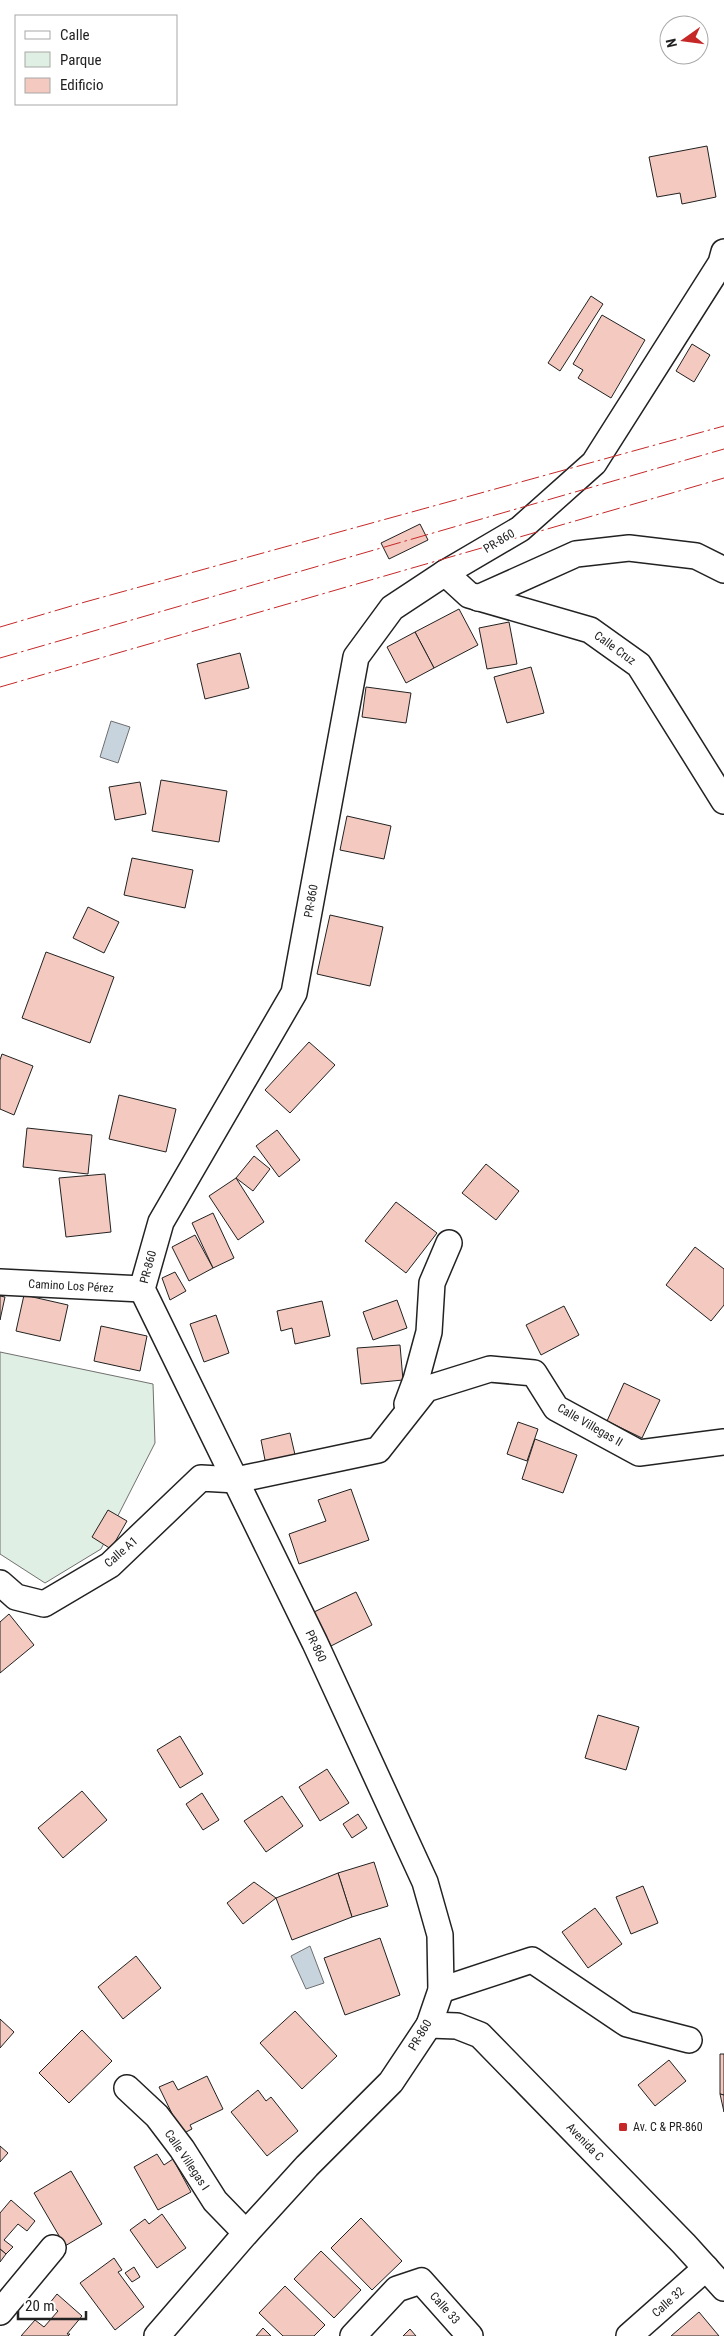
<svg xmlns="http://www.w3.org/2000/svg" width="724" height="2336" viewBox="0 0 724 2336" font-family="'Roboto Condensed',sans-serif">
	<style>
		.green { fill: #e0efe3; stroke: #6f6f6f }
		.water { fill: #c7d3dd; stroke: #6f6f6f }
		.building { fill: #f3c9c0; stroke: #222 }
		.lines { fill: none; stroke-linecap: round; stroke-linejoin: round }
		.minor-casing { stroke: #222; stroke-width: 28 }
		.minor { stroke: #fff; stroke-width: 25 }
		.power { stroke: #c62828; stroke-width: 1; stroke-dasharray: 18 4 2.5 4; stroke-linecap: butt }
		.poi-dot { fill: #c62828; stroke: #fff; stroke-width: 2 }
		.labels { text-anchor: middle; stroke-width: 4; stroke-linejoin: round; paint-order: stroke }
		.street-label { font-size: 12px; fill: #222; stroke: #fff }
		.poi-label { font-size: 12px; fill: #222; stroke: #fff; text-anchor: start }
	</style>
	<rect width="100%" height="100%" fill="#fff"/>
	<path class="green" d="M 0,1352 L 153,1384 L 155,1443 L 101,1549 L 45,1583 L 0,1554 Z"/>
	<g class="water">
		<path d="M 111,721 L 130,727 L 118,763 L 100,757 Z"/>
		<path d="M 310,1946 L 324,1983 L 306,1989 L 291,1956 Z"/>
	</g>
	<g class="building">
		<path d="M 707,146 L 716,197 L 682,204 L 680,193 L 657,197 L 649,157 Z"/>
		<path d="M 591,296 L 603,304 L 560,371 L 548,363 Z"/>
		<path d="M 602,315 L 645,340 L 611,398 L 578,378 L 583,370 L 573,364 Z"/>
		<path d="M 692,344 L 710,355 L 694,382 L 676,371 Z"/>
		<path d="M 420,524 L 428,540 L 389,559 L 381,543 Z"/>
		<path d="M 459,609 L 478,645 L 434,668 L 415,632 Z"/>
		<path d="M 509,622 L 517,664 L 487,669 L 479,628 Z"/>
		<path d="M 415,632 L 434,668 L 406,683 L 387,647 Z"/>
		<path d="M 240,653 L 249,688 L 205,699 L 197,664 Z"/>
		<path d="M 531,667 L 544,713 L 507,723 L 494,677 Z"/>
		<path d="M 366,687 L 411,693 L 406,723 L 362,717 Z"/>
		<path d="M 161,780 L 227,791 L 219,842 L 152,831 Z"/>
		<path d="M 140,782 L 146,814 L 115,820 L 109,787 Z"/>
		<path d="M 347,816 L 391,826 L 384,859 L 340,850 Z"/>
		<path d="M 132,858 L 193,870 L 185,908 L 124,895 Z"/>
		<path d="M 88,907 L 119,922 L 104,953 L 73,938 Z"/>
		<path d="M 330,915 L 383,927 L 370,986 L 317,974 Z"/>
		<path d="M 46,952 L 114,977 L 90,1043 L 22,1018 Z"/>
		<path d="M 309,1042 L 335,1065 L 290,1113 L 265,1090 Z"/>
		<path d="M 2,1054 L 33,1066 L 14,1115 L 0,1109 L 0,1060 Z"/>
		<path d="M 119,1095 L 176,1109 L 166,1152 L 109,1139 Z"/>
		<path d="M 27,1128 L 92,1135 L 88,1174 L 23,1167 Z"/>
		<path d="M 277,1130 L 300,1160 L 279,1177 L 256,1146 Z"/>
		<path d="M 254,1156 L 270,1169 L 253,1191 L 236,1178 Z"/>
		<path d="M 486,1164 L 519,1191 L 496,1220 L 462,1193 Z"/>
		<path d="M 105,1174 L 111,1232 L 66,1237 L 59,1178 Z"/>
		<path d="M 236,1178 L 264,1222 L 238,1240 L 209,1196 Z"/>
		<path d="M 396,1202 L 437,1233 L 406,1273 L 365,1241 Z"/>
		<path d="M 213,1213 L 234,1258 L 213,1268 L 192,1223 Z"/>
		<path d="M 195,1235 L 213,1268 L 189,1281 L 172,1247 Z"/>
		<path d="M 695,1247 L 724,1269 L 724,1305 L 711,1321 L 666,1285 Z"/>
		<path d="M 175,1272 L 186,1291 L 170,1300 L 162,1278 Z"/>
		<path d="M 24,1295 L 68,1305 L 60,1341 L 16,1331 Z"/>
		<path d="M 0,1296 L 5,1297 L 0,1320 Z"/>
		<path d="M 397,1300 L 407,1328 L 373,1340 L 363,1312 Z"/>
		<path d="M 322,1301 L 330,1336 L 295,1344 L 292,1328 L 281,1331 L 277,1311 Z"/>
		<path d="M 564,1306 L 579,1335 L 541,1355 L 526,1325 Z"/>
		<path d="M 216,1315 L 229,1353 L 204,1362 L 190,1324 Z"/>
		<path d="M 101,1326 L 147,1336 L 140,1371 L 94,1361 Z"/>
		<path d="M 400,1345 L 403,1380 L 361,1384 L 357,1348 Z"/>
		<path d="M 624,1383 L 660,1400 L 642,1438 L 607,1421 Z"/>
		<path d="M 518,1422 L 538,1429 L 527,1461 L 507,1454 Z"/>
		<path d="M 290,1433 L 296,1459 L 266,1465 L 261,1440 Z"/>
		<path d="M 535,1439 L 577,1455 L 563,1493 L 522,1479 Z"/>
		<path d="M 351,1489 L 369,1540 L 299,1564 L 289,1534 L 326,1521 L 318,1500 Z"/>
		<path d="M 108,1510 L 127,1521 L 111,1549 L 92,1537 Z"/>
		<path d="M 356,1592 L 372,1625 L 331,1646 L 314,1612 Z"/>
		<path d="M 9,1614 L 34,1645 L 0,1673 L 0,1622 Z"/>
		<path d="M 598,1715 L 639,1727 L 626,1770 L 585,1758 Z"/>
		<path d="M 180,1736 L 203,1774 L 180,1788 L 157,1750 Z"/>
		<path d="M 327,1769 L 349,1803 L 320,1821 L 299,1787 Z"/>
		<path d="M 82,1791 L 107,1820 L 63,1858 L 38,1828 Z"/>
		<path d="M 202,1793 L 219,1820 L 203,1830 L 186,1804 Z"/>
		<path d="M 282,1796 L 303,1826 L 266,1852 L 244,1821 Z"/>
		<path d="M 358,1814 L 367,1828 L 352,1838 L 343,1824 Z"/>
		<path d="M 374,1862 L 388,1906 L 352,1917 L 338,1873 Z"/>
		<path d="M 338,1873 L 352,1917 L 292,1940 L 276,1898 Z"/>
		<path d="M 254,1882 L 276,1898 L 243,1924 L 227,1903 Z"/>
		<path d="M 643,1886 L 658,1923 L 631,1934 L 616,1897 Z"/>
		<path d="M 595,1908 L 622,1944 L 588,1968 L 562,1932 Z"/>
		<path d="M 380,1938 L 400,1995 L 345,2015 L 324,1958 Z"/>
		<path d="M 136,1956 L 161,1988 L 123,2019 L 98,1987 Z"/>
		<path d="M 295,2011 L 337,2056 L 302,2089 L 260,2043 Z"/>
		<path d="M 0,2019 L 14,2032 L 0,2048 Z"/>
		<path d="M 82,2030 L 112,2061 L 69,2103 L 39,2073 Z"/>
		<path d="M 720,2054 L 724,2054 L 724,2095 L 720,2094 Z"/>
		<path d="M 669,2060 L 686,2081 L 655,2106 L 638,2085 Z"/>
		<path d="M 207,2076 L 223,2109 L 190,2125 L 192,2129 L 182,2134 L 159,2087 L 173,2081 L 178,2090 Z"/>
		<path d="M 258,2090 L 266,2101 L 271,2097 L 298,2131 L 267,2156 L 231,2112 Z"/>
		<path d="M 720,2094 L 724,2095 L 724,2112 Z"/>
		<path d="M 0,2146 L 8,2153 L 0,2162 Z"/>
		<path d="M 157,2154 L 164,2165 L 173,2159 L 191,2192 L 158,2210 L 134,2167 Z"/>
		<path d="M 71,2171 L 102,2224 L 65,2246 L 34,2193 Z"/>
		<path d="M 11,2200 L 35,2221 L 27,2231 L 18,2224 L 4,2240 L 13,2247 L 6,2254 L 0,2249 L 0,2213 Z"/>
		<path d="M 162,2214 L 186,2248 L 157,2268 L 130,2230 L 145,2219 L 149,2224 Z"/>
		<path d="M 361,2218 L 402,2261 L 372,2290 L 331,2248 Z"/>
		<path d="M 0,2249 L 6,2254 L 0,2262 Z"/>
		<path d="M 321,2251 L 361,2290 L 334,2318 L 294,2279 Z"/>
		<path d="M 114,2258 L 122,2270 L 118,2272 L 144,2307 L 115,2330 L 80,2283 Z"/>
		<path d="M 134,2267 L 140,2277 L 132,2282 L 125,2273 Z"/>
		<path d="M 285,2286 L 325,2325 L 314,2336 L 283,2336 L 259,2313 Z"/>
		<path d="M 57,2294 L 82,2316 L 67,2334 L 70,2334 L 68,2336 L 21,2336 L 35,2320 L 44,2327 L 58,2311 L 49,2304 Z"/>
		<path d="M 699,2312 L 719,2336 L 671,2336 Z"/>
		<path d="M 263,2328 L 271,2336 L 256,2336 Z"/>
		<path d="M 410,2329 L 416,2336 L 403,2336 Z"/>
	</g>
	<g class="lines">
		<defs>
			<g id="minor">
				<path d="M 445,573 L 469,595 L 590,630 L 639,665 L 724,801"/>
				<path d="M 478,598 L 576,554 L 629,548 L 696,556 L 724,570"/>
				<path d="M 0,1282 L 142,1289"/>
				<path d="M 407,1404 L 416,1380 L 429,1332 L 432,1283 L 449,1243"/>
				<path d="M 0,1583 L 16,1597 L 44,1604 L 110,1565 L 201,1478 L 236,1480 L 378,1450 L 426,1389 L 490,1369 L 534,1373 L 556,1408 L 639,1453 L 724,1442"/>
				<path d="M 441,1990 L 532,1960 L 627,2024 L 689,2040"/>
				<path d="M 429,2025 L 457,2026 L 480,2035 L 684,2244 L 724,2288"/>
				<path d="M 127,2088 L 157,2116 L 182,2149 L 215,2201 L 246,2233"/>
				<path d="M 0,2312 L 53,2248"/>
				<path d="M 157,2336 L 246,2233 L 307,2166 L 391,2082 L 429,2025 L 441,1990 L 440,1935 L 425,1882 L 315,1643 L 142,1289 L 161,1222 L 294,993 L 356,657 L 392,608 L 445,573 L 520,529 L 594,463 L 721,263 L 724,252"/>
				<path d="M 353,2336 L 397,2289 L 421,2281 L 470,2336"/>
				<path d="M 629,2336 L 706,2268"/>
			</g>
		</defs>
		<use href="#minor" class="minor-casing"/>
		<use href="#minor" class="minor"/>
		<g class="power">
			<path d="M 0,627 L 85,602 L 724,426"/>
			<path d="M 0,658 L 724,449"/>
			<path d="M 0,687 L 724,478"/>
		</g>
	</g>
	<rect class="poi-dot" x="618" y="2122" width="10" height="10" rx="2.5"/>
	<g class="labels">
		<g class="street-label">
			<text transform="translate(499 541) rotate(-31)" y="4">PR-860</text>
			<text transform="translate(615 648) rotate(36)" y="4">Calle Cruz</text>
			<text transform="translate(311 901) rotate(-80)" y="4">PR-860</text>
			<text transform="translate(148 1267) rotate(-75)" y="4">PR-860</text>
			<text transform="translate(71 1286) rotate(3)" y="4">Camino Los Pérez</text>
			<text transform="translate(590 1425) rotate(30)" y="4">Calle Villegas II</text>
			<text transform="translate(121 1552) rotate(-41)" y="4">Calle A1</text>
			<text transform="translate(316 1646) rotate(65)" y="4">PR-860</text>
			<text transform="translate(420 2035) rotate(-59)" y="4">PR-860</text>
			<text transform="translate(585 2142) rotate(46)" y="4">Avenida C</text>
			<text transform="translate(187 2160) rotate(56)" y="4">Calle Villegas I</text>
			<text transform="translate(668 2302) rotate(-42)" y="4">Calle 32</text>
			<text transform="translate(445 2308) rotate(48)" y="4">Calle 33</text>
		</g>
		<g class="poi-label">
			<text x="633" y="2131">Av. C &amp; PR-860</text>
		</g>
	</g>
	<rect x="15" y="15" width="162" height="90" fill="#ffffff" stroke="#a7a7a7"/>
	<rect x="25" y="31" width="25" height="8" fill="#ffffff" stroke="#a7a7a7"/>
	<text x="60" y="40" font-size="15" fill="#222222">Calle</text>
	<rect x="25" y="52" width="25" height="15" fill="#e0efe3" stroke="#a7a7a7"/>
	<text x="60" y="65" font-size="15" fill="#222222">Parque</text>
	<rect x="25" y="78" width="25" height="15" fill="#f3c9c0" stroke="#a7a7a7"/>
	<text x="60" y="90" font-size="15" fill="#222222">Edificio</text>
	<g transform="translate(684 40) rotate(256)"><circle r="24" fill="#ffffff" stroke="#a7a7a7"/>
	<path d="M0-4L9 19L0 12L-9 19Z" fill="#c62828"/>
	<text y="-8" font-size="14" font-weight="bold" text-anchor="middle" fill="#222222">N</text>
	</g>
	<path d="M18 2311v8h68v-8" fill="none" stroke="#222222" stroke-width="2.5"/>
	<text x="25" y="2311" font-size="15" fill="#222222" stroke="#ffffff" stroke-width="4" paint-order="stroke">20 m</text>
</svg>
